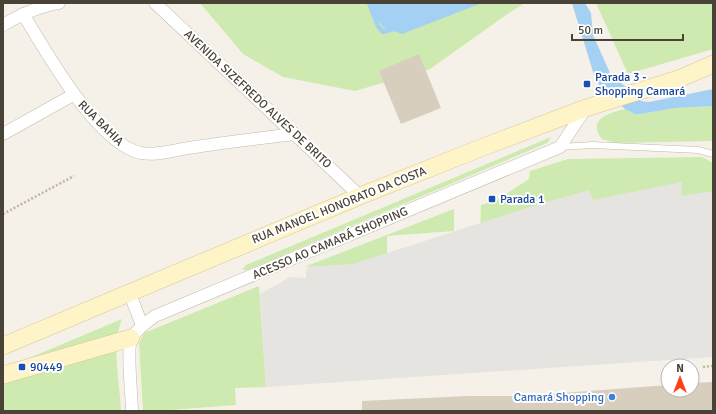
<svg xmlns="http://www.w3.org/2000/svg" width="716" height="414" viewBox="0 0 716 414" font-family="Signika,sans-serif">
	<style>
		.green { fill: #ceeab0 }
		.parking { fill: #e6e4e0 }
		.water { fill: #a3d0f3 }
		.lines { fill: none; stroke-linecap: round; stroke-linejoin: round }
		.stream { stroke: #a3d0f3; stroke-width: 4.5 }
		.building { fill: #d7cebd }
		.lane-casing { stroke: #c1baaa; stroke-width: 7 }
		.street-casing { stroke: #c1baaa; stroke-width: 13 }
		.secondary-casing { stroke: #d6c797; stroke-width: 18 }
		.path { stroke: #c3b69b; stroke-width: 2.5; stroke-dasharray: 2 2; stroke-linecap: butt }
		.lane { stroke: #fff; stroke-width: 6 }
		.street { stroke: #fff; stroke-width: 12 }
		.secondary { stroke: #fff4c8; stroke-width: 17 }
		.transit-dot { fill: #1a4fb4; stroke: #fff; stroke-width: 1.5 }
		.shop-dot { fill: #3f7fe0; stroke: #fff; stroke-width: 1.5 }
		.labels { text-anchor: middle; stroke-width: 4; stroke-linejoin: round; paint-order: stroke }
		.transit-label { font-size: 12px; fill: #164399; stroke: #fff; text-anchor: start }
		.street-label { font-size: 12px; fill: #484237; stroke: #fff }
		.shop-label { font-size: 12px; fill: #366cbe; stroke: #fff; text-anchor: end }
	</style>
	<rect width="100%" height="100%" fill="#f5f1e8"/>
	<g class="green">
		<path d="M 200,3 L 525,3 L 506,15 L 430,69 L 355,91 L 283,77 L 243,54 Z"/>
		<path d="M 596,3 L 713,3 L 713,49 L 628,74 Z"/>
		<path d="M 713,106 L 713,141 L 616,143 L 602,139 C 586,119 610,113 625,109 L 635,114 L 641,114 L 675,108 Z"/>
		<path d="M 551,137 L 547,143 L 248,270 L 242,270 L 246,265 Z"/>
		<path d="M 702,157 L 713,163 L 713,210 L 480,232 L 481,205 L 497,200 L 529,179 L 530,171 L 568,159 Z"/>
		<path d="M 454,209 L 454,231 L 387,236 L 387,263 L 304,267 Z"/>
		<path d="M 259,286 L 266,387 L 235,388 L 236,405 L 171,410 L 171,411 L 143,411 L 139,343 L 144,333 Z"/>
		<path d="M 122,319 C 111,347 120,381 121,411 L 3,411 L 3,369 Z"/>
	</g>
	<path class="parking" d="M 682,182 L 681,196 L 713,191 L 712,357 L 266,387 L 260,294 L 290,277 L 306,278 L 306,270 L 309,267 L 353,264 L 530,207 L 589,190 L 593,200 Z"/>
	<g class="water">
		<path d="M 366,3 L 482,3 L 402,34 L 384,28 Z"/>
		<path d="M 572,3 L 585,3 L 591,13 L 593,35 L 610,73 L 641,101 L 649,102 L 713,89 L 713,106 L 675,108 L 641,114 L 635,114 L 625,109 L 600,87 L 594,75 Z"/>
	</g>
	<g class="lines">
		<path class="stream" d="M 369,3 L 378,26 L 383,32 L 396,28"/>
	</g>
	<g class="building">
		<path d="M 419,54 L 441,108 L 401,124 L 379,71 Z"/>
		<path d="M 713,382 L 713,411 L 362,411 L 362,401 L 468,396 L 523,396 L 668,385 L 668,390 L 692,390 L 692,383 Z"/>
	</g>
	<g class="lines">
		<defs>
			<path id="lane" d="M 560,147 L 592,145 L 698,150 L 713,154"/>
			<g id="street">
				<path d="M 155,3 L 360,196"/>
				<path d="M 23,14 C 46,51 97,144 141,153 C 159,156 177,149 195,147 C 228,142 261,138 295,134"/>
				<path d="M 3,25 C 20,15 39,6 59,3"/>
				<path d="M 3,134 L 73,95"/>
				<path d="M 129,292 L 142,325"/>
				<path d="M 132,411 C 132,397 126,346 132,337 C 138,328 147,322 155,316 L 560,147 L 586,108"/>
			</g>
			<g id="secondary">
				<path d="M 3,346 L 360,196 L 478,149 L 586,108 L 681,78 L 713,64"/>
				<path d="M 3,375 L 131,338"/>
			</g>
		</defs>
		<use href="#lane" class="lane-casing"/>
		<use href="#street" class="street-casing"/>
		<use href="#secondary" class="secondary-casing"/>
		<g class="path">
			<path d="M 3,214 L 74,176"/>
			<path d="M 703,367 L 712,366"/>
		</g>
		<use href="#lane" class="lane"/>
		<use href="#street" class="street"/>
		<use href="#secondary" class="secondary"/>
	</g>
	<g class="transit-dot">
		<rect x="583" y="80" width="8" height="8" rx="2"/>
		<rect x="488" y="195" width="8" height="8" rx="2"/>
		<rect x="18" y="363" width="8" height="8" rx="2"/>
	</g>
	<circle class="shop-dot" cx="612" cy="397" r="4"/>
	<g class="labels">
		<g class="transit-label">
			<text x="595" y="81">Parada 3 -<tspan x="595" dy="14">Shopping Camará</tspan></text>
			<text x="500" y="203">Parada 1</text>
			<text x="30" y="371">90449</text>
		</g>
		<g class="street-label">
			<text transform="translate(258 99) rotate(43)" y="4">AVENIDA SIZEFREDO ALVES DE BRITO</text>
			<text transform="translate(101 123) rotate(45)" y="4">RUA BAHIA</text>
			<text transform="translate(339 205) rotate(-22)" y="4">RUA MANOEL HONORATO DA COSTA</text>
			<text transform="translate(330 243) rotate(-23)" y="4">ACESSO AO CAMARÁ SHOPPING</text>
		</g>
		<g class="shop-label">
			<text x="604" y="401">Camará Shopping</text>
		</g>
	</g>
	<rect width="716" height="414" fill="none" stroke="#484237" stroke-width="8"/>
	<g transform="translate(680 378)"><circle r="19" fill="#ffffff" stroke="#b6b3af"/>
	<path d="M0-3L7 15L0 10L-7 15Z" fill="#ff4015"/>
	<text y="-6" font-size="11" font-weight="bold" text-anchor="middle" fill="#484237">N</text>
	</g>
	<path d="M572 34v6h111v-6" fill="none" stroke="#484237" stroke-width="2"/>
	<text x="578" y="34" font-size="12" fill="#484237" stroke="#ffffff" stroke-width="3" paint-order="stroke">50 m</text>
</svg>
